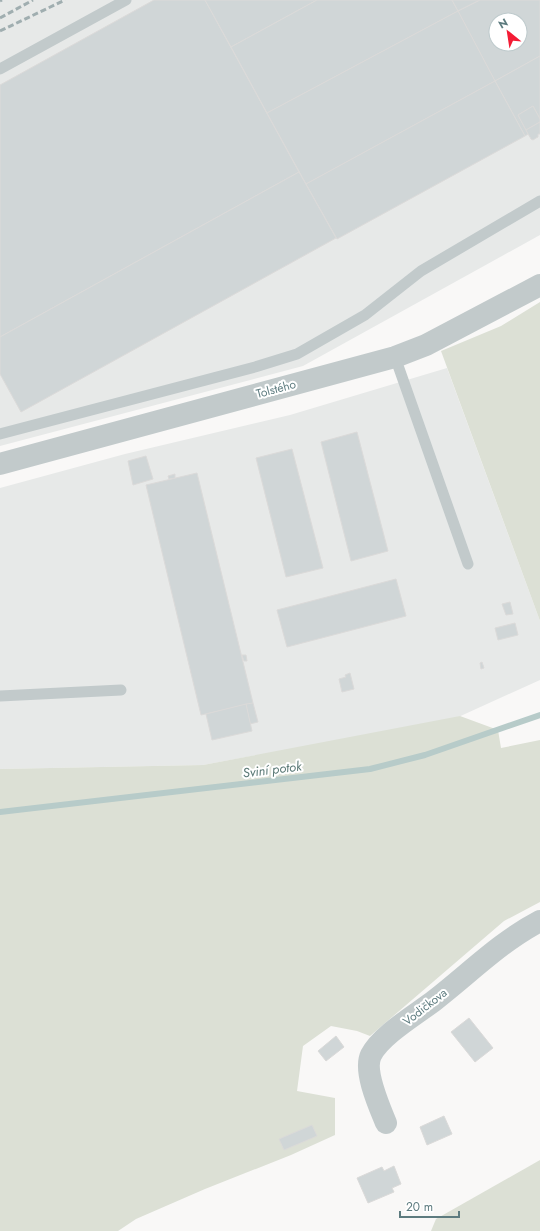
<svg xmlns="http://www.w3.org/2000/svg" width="540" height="1231" viewBox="0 0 540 1231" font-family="Jost,sans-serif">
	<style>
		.built { fill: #e7e9e8; fill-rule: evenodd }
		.green { fill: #dce0d5 }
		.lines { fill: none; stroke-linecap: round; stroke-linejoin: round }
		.stream { stroke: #b7cbc9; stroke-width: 6 }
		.building { fill: #d0d6d7; stroke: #dbdad9; fill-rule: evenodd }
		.service { stroke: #c2cacb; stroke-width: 11 }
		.minor { stroke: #c2cacb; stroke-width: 22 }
		.tertiary { stroke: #c2cacb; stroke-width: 22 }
		.rail { stroke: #a0aeb0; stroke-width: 3; stroke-dasharray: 6 3; stroke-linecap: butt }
		.labels { text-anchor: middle; stroke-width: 4; stroke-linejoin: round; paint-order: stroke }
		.street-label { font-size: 12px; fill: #5d7b7f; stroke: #fff }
		.water-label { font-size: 13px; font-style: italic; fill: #587774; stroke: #fff }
	</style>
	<rect width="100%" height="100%" fill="#f9f8f7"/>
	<g class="built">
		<path d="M 0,0 L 540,0 L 540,235 L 303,366 L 0,446 ZM 496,20 L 520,20 L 520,44 L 496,44 Z"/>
		<path d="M 447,368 L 540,621 L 540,680 L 454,719 L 203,765 L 0,769 L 0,488 L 125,454 L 290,415 Z"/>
	</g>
	<g class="green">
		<path d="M 540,302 L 540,621 L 441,351 L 501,326 Z"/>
		<path d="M 460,716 L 498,730 L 501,748 L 540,740 L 540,902 L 504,921 L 370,1036 L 357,1031 L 331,1026 L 303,1046 L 297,1091 L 335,1098 L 335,1135 L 291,1155 L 205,1189 L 136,1219 L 118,1231 L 0,1231 L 0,769 L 203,765 Z"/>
		<path d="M 540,1160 L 540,1231 L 431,1231 L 436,1219 Z"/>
	</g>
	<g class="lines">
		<path class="stream" d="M 0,812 L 370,769 L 425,755 L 540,715"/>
	</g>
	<g class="building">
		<path d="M 154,0 L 205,0 L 299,172 L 0,337 L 0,85 Z"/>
		<path d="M 205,0 L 317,0 L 231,47 Z"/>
		<path d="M 317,0 L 452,0 L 458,11 L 267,113 L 231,47 Z"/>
		<path d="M 452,0 L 480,0 L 458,11 Z"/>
		<path d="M 480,0 L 540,0 L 540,56 L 495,81 L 458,11 ZM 496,20 L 520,20 L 520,44 L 496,44 Z"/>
		<path d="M 458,11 L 495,81 L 306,184 L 267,113 Z"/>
		<path d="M 540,56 L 540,119 L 533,106 L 518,115 L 528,134 L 525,136 L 495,81 Z"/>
		<path d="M 495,81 L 525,136 L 337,239 L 306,184 Z"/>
		<path d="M 533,106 L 540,119 L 540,122 L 526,130 L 518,115 Z"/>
		<path d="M 540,122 L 540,134 L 538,134 L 538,137 L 536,138 L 533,140 L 531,139 L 526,130 Z"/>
		<path d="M 299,172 L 336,238 L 21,412 L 0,374 L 0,337 Z"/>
		<path d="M 357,432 L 388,551 L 351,561 L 321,442 Z"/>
		<path d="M 292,449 L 323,568 L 286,577 L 256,458 Z"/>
		<path d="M 146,456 L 153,479 L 133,485 L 128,461 Z"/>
		<path d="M 197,473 L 253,703 L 201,715 L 146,485 Z"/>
		<path d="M 175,474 L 175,478 L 169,479 L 168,476 Z"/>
		<path d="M 396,579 L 406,616 L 287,647 L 277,610 Z"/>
		<path d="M 510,602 L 513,614 L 506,615 L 502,604 Z"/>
		<path d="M 515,623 L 518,635 L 498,640 L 495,628 Z"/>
		<path d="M 242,655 L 246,655 L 247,661 L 244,661 Z"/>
		<path d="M 482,662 L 484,668 L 481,669 L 480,663 Z"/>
		<path d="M 350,673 L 354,689 L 342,692 L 339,679 L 346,677 L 345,675 Z"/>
		<path d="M 253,703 L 258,722 L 250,724 L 246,704 Z"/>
		<path d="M 246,704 L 252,731 L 212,740 L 206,714 Z"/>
		<path d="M 469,1018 L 493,1048 L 475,1062 L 451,1032 Z"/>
		<path d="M 336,1036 L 344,1047 L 326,1061 L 318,1051 Z"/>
		<path d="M 444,1116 L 452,1134 L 427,1145 L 420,1127 Z"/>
		<path d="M 312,1125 L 317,1136 L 284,1150 L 279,1139 Z"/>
		<path d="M 394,1166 L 401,1184 L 392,1188 L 394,1192 L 368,1203 L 357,1178 L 382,1167 L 384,1171 Z"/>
	</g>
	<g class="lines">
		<g class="service">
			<path d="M 0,69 L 126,0"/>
			<path d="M 395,357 L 468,564"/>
			<path d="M 0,434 L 255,367 L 297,354 L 365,315 L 421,271 L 540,201"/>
			<path d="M 0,696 L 121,690"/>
		</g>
		<path class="minor" d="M 386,1123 C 380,1108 363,1071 371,1055 C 381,1035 417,1014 435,1000 C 471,972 500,942 540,921"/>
		<path class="tertiary" d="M 0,464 L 395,357 L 426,345 L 540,285"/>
		<g class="rail">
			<path d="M 0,1 L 2,0"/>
			<path d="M 0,18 L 33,0"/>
			<path d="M 0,31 L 65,0"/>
		</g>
	</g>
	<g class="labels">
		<g class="street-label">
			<text transform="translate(276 389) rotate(-15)" y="4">Tolstého</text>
			<text transform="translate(425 1007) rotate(-38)" y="4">Vodičkova</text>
		</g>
		<g class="water-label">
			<text transform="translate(272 769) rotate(-7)" y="5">Sviní potok</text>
		</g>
	</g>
	<g transform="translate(508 32) rotate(330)"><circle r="19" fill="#ffffff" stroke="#becacc"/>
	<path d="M0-3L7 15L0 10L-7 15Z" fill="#f41c35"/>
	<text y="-6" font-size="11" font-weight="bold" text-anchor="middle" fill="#5d7b7f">N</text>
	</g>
	<path d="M400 1211v6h59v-6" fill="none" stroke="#5d7b7f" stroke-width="2"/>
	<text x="406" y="1211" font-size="12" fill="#5d7b7f" stroke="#ffffff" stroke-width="3" paint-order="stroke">20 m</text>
</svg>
